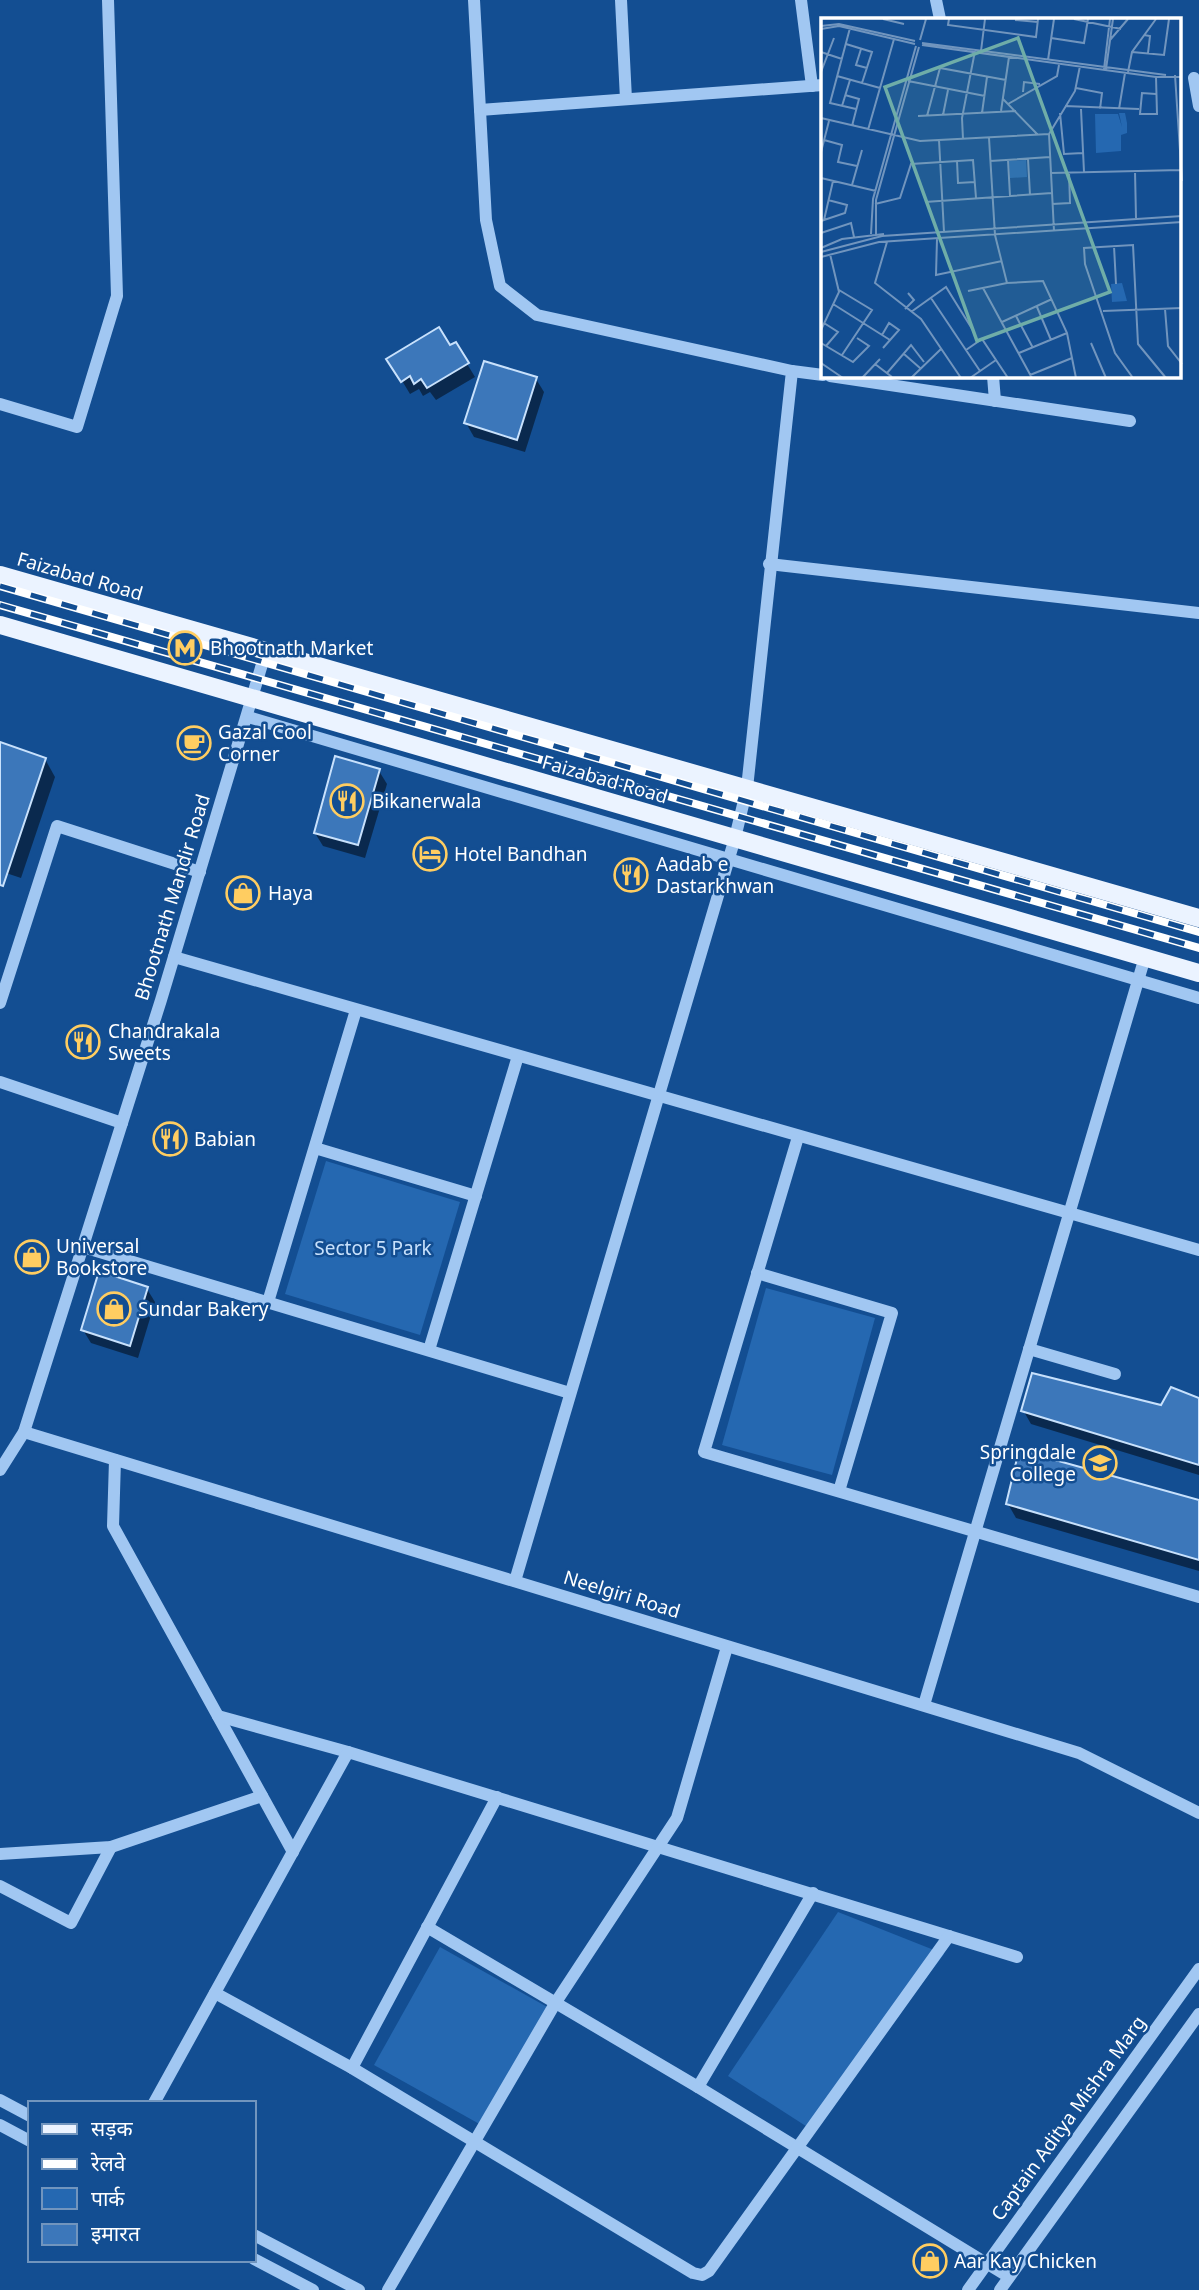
<svg xmlns="http://www.w3.org/2000/svg" width="1199" height="2290" viewBox="0 0 1199 2290" font-family="'Noto Sans','Noto Sans Devanagari',sans-serif">
	<style>
		.green { fill: #2568b1 }
		.shadow { fill: #0007 }
		.building { fill: #3c77ba; stroke: #c8e1fc; stroke-width: 2 }
		.lines { fill: none; stroke-linecap: round; stroke-linejoin: round }
		.minor { stroke: #a1c7f2; stroke-width: 12 }
		.major { stroke: #ebf3ff; stroke-width: 18 }
		.rail-casing { stroke: #fff; stroke-width: 8 }
		.rail { stroke: #134e92; stroke-width: 5; stroke-dasharray: 16; stroke-linecap: butt }
		.labels { text-anchor: middle; stroke-width: 5; stroke-linejoin: round; paint-order: stroke }
		.street-label { font-size: 19px; fill: #fff; stroke: #134e92 }
		.poi-label { font-size: 19px; fill: #fff; stroke: #134e92; text-anchor: start }
		.park-label { font-size: 19px; fill: #c8e1fc; stroke: #134e92 }
		.inset-road { fill: none; stroke: #7195be; stroke-width: 2 }
		.view { fill: #6fada8; fill-opacity: 0.15; stroke: #6fada8; stroke-width: 3.5 }
		.inset-edge { fill: none; stroke: #fff; stroke-width: 3.5 }
	</style>
	<rect width="100%" height="100%" fill="#134e92"/>
	<g class="green">
		<path d="M 326,1161 L 460,1202 L 420,1335 L 285,1294 Z"/>
		<path d="M 766,1288 L 875,1318 L 832,1475 L 722,1445 Z"/>
		<path d="M 838,1912 L 944,1954 L 812,2130 L 728,2076 Z"/>
		<path d="M 440,1947 L 549,2008 L 483,2126 L 374,2065 Z"/>
	</g>
	<g class="shadow">
		<path d="M 455,344 L 475,377 L 436,400 L 430,392 L 423,396 L 419,389 L 410,394 L 389,359 Z"/>
		<path d="M 536,379 L 544,392 L 525,452 L 474,437 L 466,423 Z"/>
		<path d="M 0,744 L 45,759 L 55,777 L 21,878 L 0,871 Z"/>
		<path d="M 379,771 L 387,784 L 365,858 L 323,846 L 315,833 Z"/>
		<path d="M 147,1289 L 155,1302 L 138,1358 L 91,1343 L 83,1330 Z"/>
		<path d="M 1199,1399 L 1199,1475 L 1031,1424 L 1023,1410 L 1162,1407 Z"/>
		<path d="M 1199,1502 L 1199,1571 L 1016,1518 L 1008,1504 Z"/>
	</g>
	<g class="building">
		<path d="M 439,327 L 450,345 L 456,342 L 469,363 L 427,388 L 421,379 L 414,384 L 410,376 L 401,382 L 386,359 Z"/>
		<path d="M 484,361 L 537,377 L 517,440 L 464,423 Z"/>
		<path d="M 0,742 L 46,758 L 3,886 L 0,885 Z"/>
		<path d="M 335,756 L 380,769 L 358,845 L 314,833 Z"/>
		<path d="M 99,1271 L 148,1287 L 130,1346 L 81,1330 Z"/>
		<path d="M 1032,1373 L 1161,1405 L 1171,1387 L 1199,1398 L 1199,1465 L 1021,1411 Z"/>
		<path d="M 1019,1450 L 1199,1500 L 1199,1560 L 1006,1504 Z"/>
	</g>
	<g class="lines">
		<g class="minor">
			<path d="M 474,0 L 486,220 L 500,286 L 537,315 L 792,371 L 747,788 L 735,838 L 515,1581"/>
			<path d="M 621,0 L 626,99"/>
			<path d="M 801,0 L 812,86"/>
			<path d="M 936,0 L 940,19"/>
			<path d="M 1194,78 L 1199,106"/>
			<path d="M 480,110 L 823,85"/>
			<path d="M 792,371 L 823,375"/>
			<path d="M 830,376 L 1130,421"/>
			<path d="M 993,376 L 995,401"/>
			<path d="M 0,404 L 77,427 L 117,296 L 108,0"/>
			<path d="M 769,564 L 1199,613"/>
			<path d="M 248,717 L 1199,998"/>
			<path d="M 174,957 L 1199,1250"/>
			<path d="M 0,1003 L 57,826 L 200,872"/>
			<path d="M 0,1082 L 122,1123"/>
			<path d="M 798,1137 L 704,1452 L 1199,1597"/>
			<path d="M 315,1148 L 476,1196"/>
			<path d="M 83,1247 L 570,1393"/>
			<path d="M 757,1273 L 892,1313 L 839,1491"/>
			<path d="M 268,1302 L 356,1010"/>
			<path d="M 1029,1349 L 1115,1374"/>
			<path d="M 429,1350 L 518,1056"/>
			<path d="M 24,1432 L 1079,1753 L 1199,1813"/>
			<path d="M 115,1460 L 113,1526 L 293,1852"/>
			<path d="M 0,1470 L 24,1432 L 161,1000 L 266,651"/>
			<path d="M 924,1705 L 1145,957"/>
			<path d="M 218,1716 L 348,1752 L 1017,1957"/>
			<path d="M 0,1854 L 111,1847 L 262,1796"/>
			<path d="M 0,1886 L 71,1923 L 111,1847"/>
			<path d="M 427,1927 L 698,2087 L 1009,2277"/>
			<path d="M 215,1993 L 352,2068 L 693,2273 L 702,2275 L 709,2271 L 949,1936"/>
			<path d="M 352,2068 L 497,1797"/>
			<path d="M 698,2087 L 813,1893"/>
			<path d="M 0,2100 L 30,2116"/>
			<path d="M 154,2103 L 348,1752"/>
			<path d="M 0,2125 L 30,2141"/>
			<path d="M 254,2235 L 359,2290"/>
			<path d="M 254,2259 L 313,2290"/>
			<path d="M 388,2290 L 556,2002 L 677,1818 L 727,1647"/>
			<path d="M 968,2290 L 1199,1969"/>
			<path d="M 1000,2290 L 1199,2014"/>
		</g>
		<g class="major">
			<path d="M 0,575 L 1199,918"/>
			<path d="M 0,625 L 1199,973"/>
		</g>
		<defs>
			<g id="rail">
				<path d="M 0,586 L 1199,932"/>
				<path d="M 0,605 L 1199,948"/>
			</g>
		</defs>
		<use href="#rail" class="rail-casing"/>
		<use href="#rail" class="rail"/>
	</g>
	<defs>
		<symbol id="metro-ring" viewBox="-11 -11 22 22"><circle r="9.5" fill="#134e92" stroke="#ffcd61" stroke-width="1.5"/><path d="M-5.5 5V-5H-3L0 0L3-5H5.5V5H3V-.5L0 4L-3-.5V5Z" fill="#ffcd61"/></symbol>
		<symbol id="cafe-ring" viewBox="-11 -11 22 22"><circle r="9.5" fill="#134e92" stroke="#ffcd61" stroke-width="1.5"/><path d="M-5.5-4.5H6V0H3Q3 3.5 0 3.5H-2.5Q-5.5 3.5-5.5 0ZM3-3.2v2h1.7v-2ZM-6 4.5H4V6H-6Z" fill="#ffcd61"/></symbol>
		<symbol id="restaurant-ring" viewBox="-11 -11 22 22"><circle r="9.5" fill="#134e92" stroke="#ffcd61" stroke-width="1.5"/><path d="M-5-6h1v4h1v-4h1v4h1v-4h1v5L-1.5 .5V6h-2V.5L-5-1ZM5-6V6H3V1.5H1.5Q1.5-4 5-6Z" fill="#ffcd61"/></symbol>
		<symbol id="hotel-ring" viewBox="-11 -11 22 22"><circle r="9.5" fill="#134e92" stroke="#ffcd61" stroke-width="1.5"/><path d="M-6-4.5h1.5V1H6V5H4.5V3h-9V5H-6ZM-4 0a1.8 1.8 0 1 1 3.6 0ZM.5 0V-2.5h3Q6-2.5 6 0Z" fill="#ffcd61"/></symbol>
		<symbol id="shop-ring" viewBox="-11 -11 22 22"><circle r="9.5" fill="#134e92" stroke="#ffcd61" stroke-width="1.5"/><path d="M-5-2.5h2.3a2.7 3.5 0 0 1 5.4 0H5L5.5 6h-11ZM-1.5-2.5h3a1.5 2.3 0 0 0-3 0Z" fill="#ffcd61"/></symbol>
		<symbol id="school-ring" viewBox="-11 -11 22 22"><circle r="9.5" fill="#134e92" stroke="#ffcd61" stroke-width="1.5"/><path d="M0-5L7-2L0 1L-7-2ZM-4 1L0 2.5L4 1V4Q0 6-4 4Z" fill="#ffcd61"/></symbol>
	</defs>
	<g fill-rule="evenodd">
		<use href="#metro-ring" x="166" y="629" width="38" height="38"/>
		<use href="#cafe-ring" x="175" y="724" width="38" height="38"/>
		<use href="#restaurant-ring" x="328" y="782" width="38" height="38"/>
		<use href="#hotel-ring" x="411" y="835" width="38" height="38"/>
		<use href="#restaurant-ring" x="612" y="856" width="38" height="38"/>
		<use href="#shop-ring" x="224" y="874" width="38" height="38"/>
		<use href="#restaurant-ring" x="64" y="1023" width="38" height="38"/>
		<use href="#restaurant-ring" x="151" y="1120" width="38" height="38"/>
		<use href="#shop-ring" x="13" y="1238" width="38" height="38"/>
		<use href="#shop-ring" x="95" y="1290" width="38" height="38"/>
		<use href="#school-ring" x="1081" y="1444" width="38" height="38"/>
		<use href="#shop-ring" x="911" y="2242" width="38" height="38"/>
	</g>
	<g class="labels">
		<g class="street-label">
			<text transform="translate(80 576) rotate(16)" y="7">Faizabad Road</text>
			<text transform="translate(605 779) rotate(16)" y="7">Faizabad Road</text>
			<text transform="translate(172 897) rotate(-73)" y="7">Bhootnath Mandir Road</text>
			<text transform="translate(622 1594) rotate(17)" y="7">Neelgiri Road</text>
			<text transform="translate(1068 2118) rotate(-54)" y="7">Captain Aditya Mishra Marg</text>
		</g>
		<g class="poi-label">
			<text x="210" y="655">Bhootnath Market</text>
			<text x="218" y="739">Gazal Cool<tspan x="218" dy="22">Corner</tspan></text>
			<text x="372" y="808">Bikanerwala</text>
			<text x="454" y="861">Hotel Bandhan</text>
			<text x="656" y="871">Aadab e<tspan x="656" dy="22">Dastarkhwan</tspan></text>
			<text x="268" y="900">Haya</text>
			<text x="108" y="1038">Chandrakala<tspan x="108" dy="22">Sweets</tspan></text>
			<text x="194" y="1146">Babian</text>
			<text x="56" y="1253">Universal<tspan x="56" dy="22">Bookstore</tspan></text>
			<text x="138" y="1316">Sundar Bakery</text>
			<text x="1076" y="1459" text-anchor="end">Springdale<tspan x="1076" dy="22">College</tspan></text>
			<text x="954" y="2268">Aar Kay Chicken</text>
		</g>
		<g class="park-label">
			<text x="373" y="1255">Sector 5 Park</text>
		</g>
	</g>
	<g transform="translate(821 18)">
		<rect width="360" height="360" fill="#134e92"/>
		<path d="M 298,95 L 304,95 L 306,105 L 306,115 L 300,117 L 300,133 L 275,135 L 274,96 L 297,96 L 301,109 ZM 205,142 L 206,159 L 189,160 L 188,143 ZM 301,265 L 306,283 L 291,284 L 290,266 Z" fill="#2568b1"/>
		<path class="inset-road" d="M 62,1 L 83,6M 128,1 L 127,7 L 215,19 L 217,1M 253,1 L 300,11M 194,2 L 217,4M 0,8 L 18,6 L 94,23M 29,10 L 9,85 L 35,91M 0,11 L 18,8 L 94,26M 323,17 L 329,18 L 327,35M 230,20 L 263,25 L 267,1M 99,22 L 105,1M 289,22 L 307,1M 101,25 L 345,57M 25,26 L 51,34 L 41,65M 101,27 L 335,59 L 361,59M 40,31 L 35,47 L 46,50M 160,33 L 164,1M 0,34 L 21,41M 311,34 L 343,37 L 348,1M 227,42 L 233,1M 283,51 L 289,1M 285,51 L 292,1M 0,54 L 13,20M 307,54 L 311,34 L 335,1M 354,57 L 361,163M 16,58 L 59,70M 335,59 L 336,96 L 319,96 L 321,75 L 335,76M 87,63 L 164,78M 255,70 L 281,75 L 279,91M 202,74 L 203,64 L 219,66M 24,77 L 38,81 L 31,108M 182,81 L 217,117M 187,86 L 236,58 L 238,47M 21,88 L 29,62M 244,88 L 318,91M 260,91 L 263,154M 298,91 L 304,55M 180,93 L 188,39M 161,95 L 166,59M 239,95 L 243,136 L 262,135M 122,97 L 127,72M 97,98 L 195,93M 106,98 L 119,50 L 185,62M 0,100 L 99,123 L 228,116M 47,112 L 73,21M 168,120 L 174,217 L 186,265 L 222,263 L 246,315 L 255,360M 142,121 L 141,100 L 154,33M 3,122 L 21,127 L 17,144 L 36,148M 118,122 L 123,214M 0,134 L 8,103M 207,141 L 209,177M 187,142 L 189,178M 136,143 L 137,165 L 154,164M 169,143 L 229,139M 314,153 L 315,200M 230,155 L 360,152M 0,160 L 55,173M 31,167 L 41,132M 104,184 L 231,175M 54,186 L 79,180 L 90,146 L 152,142 L 155,180M 231,186 L 249,185 L 248,154M 3,202 L 12,163M 0,203 L 24,195 L 26,187 L 7,182M 233,213 L 228,116 L 254,73 L 259,48M 0,215 L 30,205 L 33,219M 50,216 L 52,181 L 95,28M 55,217 L 55,182 L 98,29M 116,221 L 115,257 L 181,243M 66,224 L 54,265 L 100,301 L 140,360M 293,228 L 295,266M 0,230 L 21,221 L 63,216M 0,234 L 61,218 L 361,198M 0,239 L 58,224 L 361,204M 162,270 L 211,360M 18,272 L 51,292 L 21,337M 147,273 L 186,265M 110,280 L 159,353M 12,286 L 69,322M 216,289 L 230,322M 84,291 L 93,282 L 87,275M 344,291 L 347,328 L 361,346M 282,293 L 361,290M 90,294 L 125,269 L 153,314M 195,298 L 212,330M 181,304 L 231,281M 3,305 L 17,314 L 5,328M 0,312 L 18,274 L 9,236M 61,317 L 68,305 L 78,312 L 62,330M 0,325 L 32,344 L 48,328 L 36,320M 270,325 L 285,360M 145,332 L 161,321 L 187,360M 198,335 L 246,315M 83,336 L 99,350M 0,345 L 22,360M 54,346 L 71,359M 66,355 L 90,327 L 103,344M 209,357 L 251,340M 41,360 L 59,341M 90,360 L 120,331M 149,360 L 175,342M 312,360 L 294,335 L 264,246 L 263,230 L 312,227 L 317,326 L 345,360"/>
		<path class="view" d="M 197,20 L 289,274 L 156,323 L 64,69 Z"/>
		<rect width="360" height="360" class="inset-edge"/>
	</g>
	<rect x="28" y="2101" width="228" height="161" fill="#134e92" stroke="#7195be" stroke-width="2"/>
	<rect x="42" y="2124" width="35" height="10" fill="#ebf3ff" stroke="#7195be" stroke-width="2"/>
	<text x="91" y="2136" font-size="21" fill="#ffffff">सड़क</text>
	<rect x="42" y="2159" width="35" height="10" fill="#ffffff" stroke="#7195be" stroke-width="2"/>
	<text x="91" y="2171" font-size="21" fill="#ffffff">रेलवे</text>
	<rect x="42" y="2188" width="35" height="21" fill="#2568b1" stroke="#7195be" stroke-width="2"/>
	<text x="91" y="2206" font-size="21" fill="#ffffff">पार्क</text>
	<rect x="42" y="2224" width="35" height="21" fill="#3c77ba" stroke="#7195be" stroke-width="2"/>
	<text x="91" y="2241" font-size="21" fill="#ffffff">इमारत</text>
</svg>
